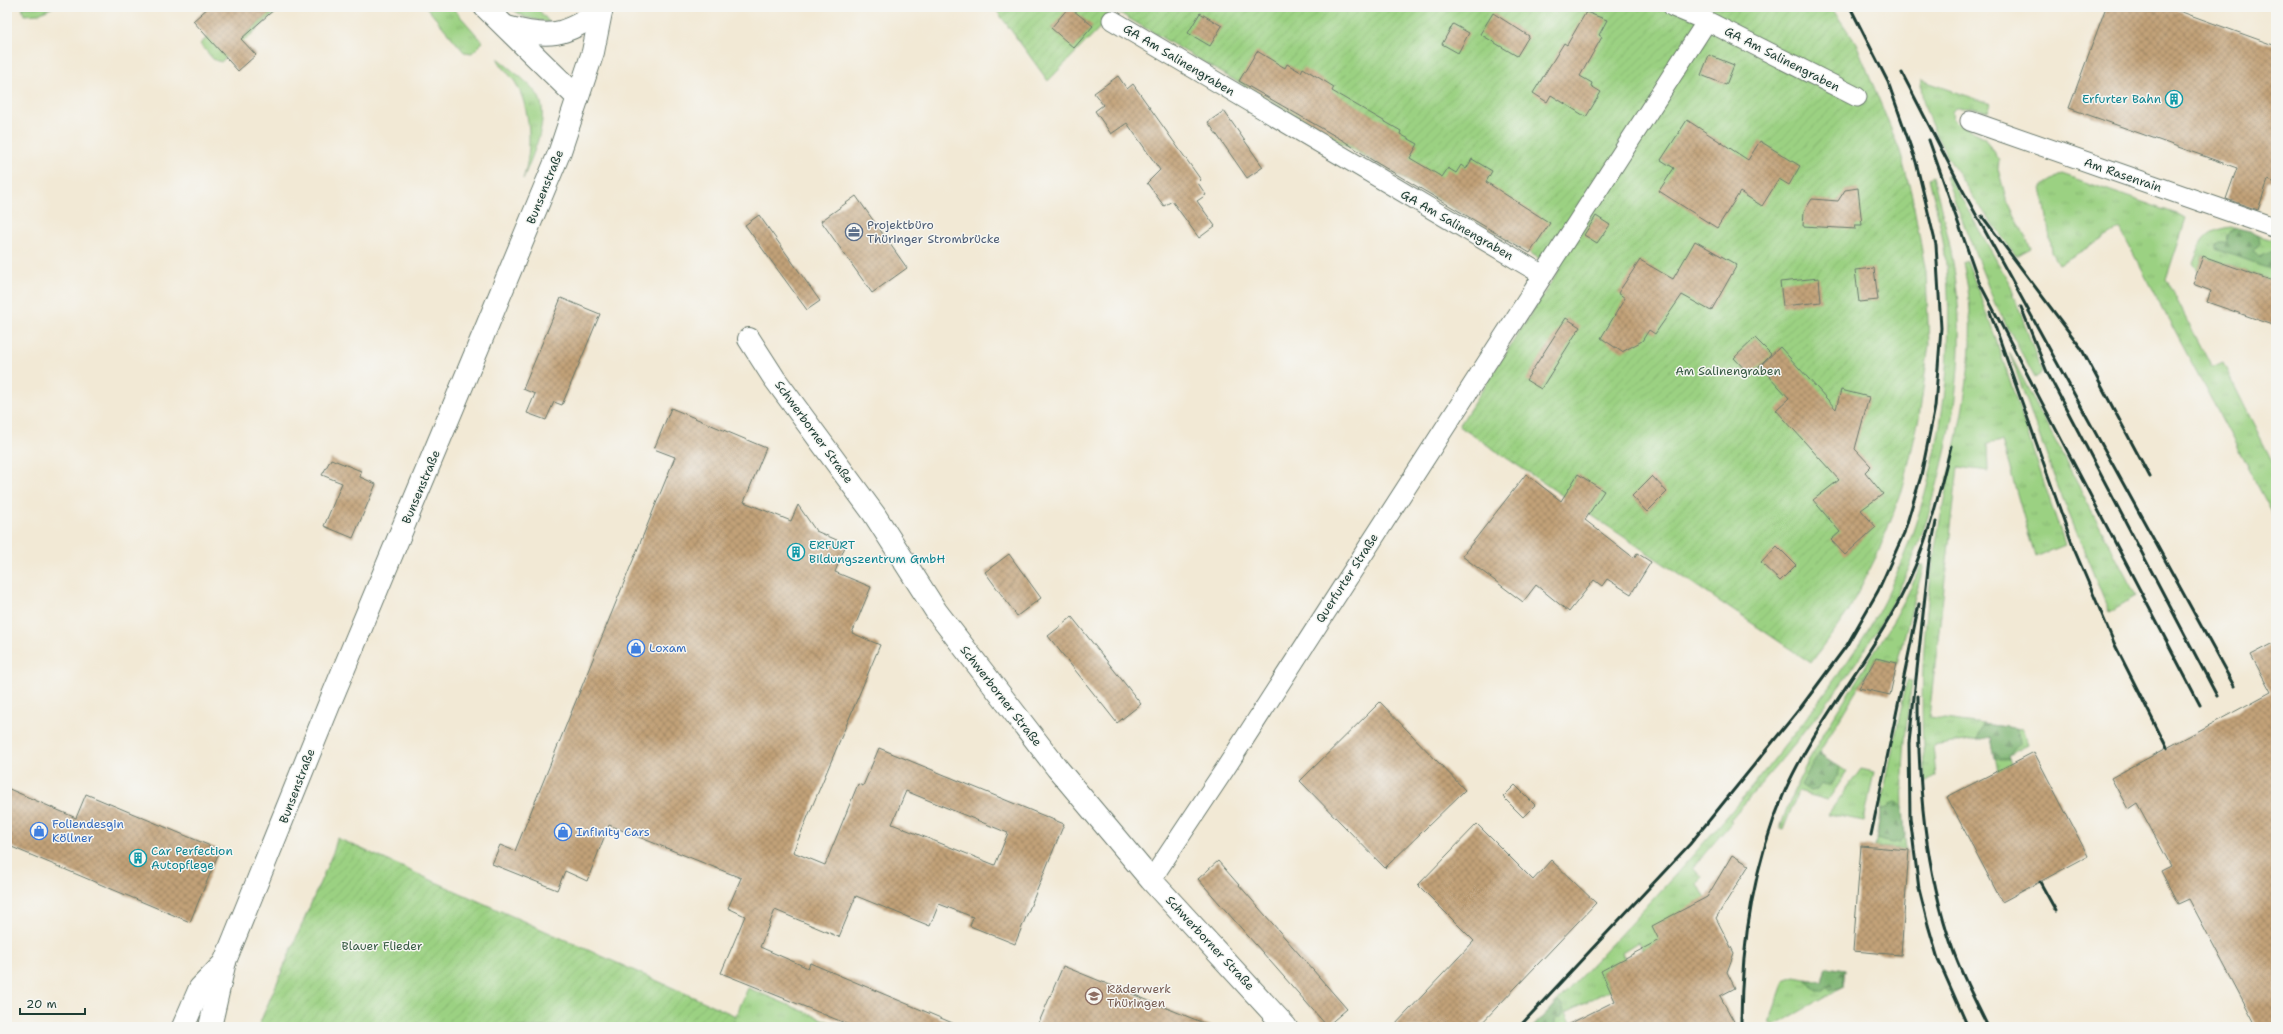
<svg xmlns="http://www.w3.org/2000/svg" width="2283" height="1034" viewBox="0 0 2283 1034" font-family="'Shantell Sans',sans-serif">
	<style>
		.grass { fill: url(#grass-tufts); stroke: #5d875b }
		.forest { fill: url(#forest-firs); stroke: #4e7852 }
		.garden { fill: url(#garden-furrows); stroke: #5d875b }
		.building { fill: url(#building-cross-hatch); fill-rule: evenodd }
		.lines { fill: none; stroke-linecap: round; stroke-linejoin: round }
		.minor-casing { stroke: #69796c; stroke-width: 21 }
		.tertiary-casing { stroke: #69796c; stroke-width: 24 }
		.secondary-casing { stroke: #69796c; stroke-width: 24 }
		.minor { stroke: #fff; stroke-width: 19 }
		.tertiary { stroke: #fff; stroke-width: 22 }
		.secondary { stroke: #fff; stroke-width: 22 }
		.rail { stroke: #1f3d34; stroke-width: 3 }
		.labels { text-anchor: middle; stroke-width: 3; stroke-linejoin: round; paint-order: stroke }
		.street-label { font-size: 12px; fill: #1f3d34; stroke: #f6f6f2 }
		.culture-label { font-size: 12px; fill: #0d838f; stroke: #f6f6f2; text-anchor: start }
		.service-label { font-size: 12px; fill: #4e5e75; stroke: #f6f6f2; text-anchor: start }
		.park-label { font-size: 12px; fill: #385b44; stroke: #f6f6f2 }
		.shop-label { font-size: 12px; fill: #366cbe; stroke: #f6f6f2; text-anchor: start }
		.education-label { font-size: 12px; fill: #785e54; stroke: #f6f6f2; text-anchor: start }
	</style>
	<defs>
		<pattern id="grass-tufts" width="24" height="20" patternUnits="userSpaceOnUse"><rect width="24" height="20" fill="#9bd182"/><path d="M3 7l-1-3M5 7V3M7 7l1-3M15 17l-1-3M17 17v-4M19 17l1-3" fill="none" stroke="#85b471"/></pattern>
		<pattern id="forest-firs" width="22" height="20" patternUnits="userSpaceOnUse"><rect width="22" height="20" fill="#7cb370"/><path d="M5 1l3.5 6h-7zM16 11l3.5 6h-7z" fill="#65935d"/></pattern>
		<pattern id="garden-furrows" width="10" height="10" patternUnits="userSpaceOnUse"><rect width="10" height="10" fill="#9bd182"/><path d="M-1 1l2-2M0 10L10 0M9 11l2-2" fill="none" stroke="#85b471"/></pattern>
		<pattern id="building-cross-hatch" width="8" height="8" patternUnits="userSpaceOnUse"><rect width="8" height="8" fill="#c2a278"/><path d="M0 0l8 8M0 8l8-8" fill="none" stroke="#9d8563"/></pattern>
	</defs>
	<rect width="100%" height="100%" fill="#f6f6f2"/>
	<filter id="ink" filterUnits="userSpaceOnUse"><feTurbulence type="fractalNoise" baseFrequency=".025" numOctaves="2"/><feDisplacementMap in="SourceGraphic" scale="8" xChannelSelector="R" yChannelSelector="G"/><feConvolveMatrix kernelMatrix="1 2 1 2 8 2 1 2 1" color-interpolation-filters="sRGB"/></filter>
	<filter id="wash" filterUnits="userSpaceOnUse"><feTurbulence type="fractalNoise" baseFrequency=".012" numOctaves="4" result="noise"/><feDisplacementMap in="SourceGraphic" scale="16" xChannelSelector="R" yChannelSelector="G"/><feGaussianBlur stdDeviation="0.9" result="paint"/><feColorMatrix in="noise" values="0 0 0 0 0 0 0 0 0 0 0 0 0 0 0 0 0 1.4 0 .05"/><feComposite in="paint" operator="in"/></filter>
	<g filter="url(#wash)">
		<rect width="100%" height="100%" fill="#f2e9d5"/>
		<g class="grass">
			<path d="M 22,7 L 53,7 L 39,14 L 24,15 Z"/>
			<path d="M 273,7 L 279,7 L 279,9 L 221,62 L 213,59 L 200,44 L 208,37 L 223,55 L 275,9 Z"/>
			<path d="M 426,7 L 452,7 L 483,42 L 472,53 L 464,52 Z"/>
			<path d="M 509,7 L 536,7 L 550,23 L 524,17 Z"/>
			<path d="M 498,58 C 510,70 527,80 537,94 C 552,115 532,157 523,179 C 533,150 531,108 515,82 C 511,76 497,62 498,58 Z"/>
			<path d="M 1921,80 L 1991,104 L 1988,111 L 1972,108 L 1955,108 L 1952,112 L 1953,118 L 1959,124 L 1984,137 L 1999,161 L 1998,169 L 2006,198 L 2031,248 L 2016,256 C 1986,214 1919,131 1921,80 Z"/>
			<path d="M 2062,174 L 2177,214 L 2186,219 L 2166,279 L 2212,368 L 2223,363 L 2276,469 L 2276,520 L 2120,229 L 2059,264 L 2052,252 L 2042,186 Z"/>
			<path d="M 1948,175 L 2011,286 L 2042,373 L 2035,378 L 1995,304 L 1945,176 Z"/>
			<path d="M 1933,176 C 1942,212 1952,247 1956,284 C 1963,338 1958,391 1947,444 C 1935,497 1920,551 1894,599 C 1852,680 1789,751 1730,820 L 1732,822 L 1693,867 L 1702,877 L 1698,884 L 1713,912 L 1642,949 L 1638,942 L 1622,952 L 1625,959 L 1601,971 L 1610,990 L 1566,1012 L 1571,1023 L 1563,1027 L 1533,1027 C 1627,927 1723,829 1806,718 C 1834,680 1864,642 1885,599 C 1936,493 1958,372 1945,255 C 1942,229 1935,203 1929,178 Z"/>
			<path d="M 2231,227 L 2276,241 L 2276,282 L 2203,256 L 2198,271 L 2193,264 C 2202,240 2203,231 2231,227 Z"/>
			<path d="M 1967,260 L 1992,328 L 2065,545 L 2035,557 L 2002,441 L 1987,444 L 1988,471 L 1958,467 L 1929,717 L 2022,729 L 2028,745 L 2008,755 L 2011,764 L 1998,771 L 1991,737 L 1933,746 L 1936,776 L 1925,783 C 1918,693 1924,603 1941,515 C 1955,443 1976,372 1969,298 C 1968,286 1965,274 1963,262 Z"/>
			<path d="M 2009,352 L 2136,596 L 2109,612 L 2056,482 Z"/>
			<path d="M 1921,565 L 1924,565 L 1897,663 L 1876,658 L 1819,753 L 1847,772 L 1828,800 L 1798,792 L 1783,830 L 1780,829 C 1809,732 1883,657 1921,565 Z"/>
			<path d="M 1907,680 L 1912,681 C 1904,737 1899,793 1906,849 L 1875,847 L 1884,790 Z"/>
			<path d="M 1861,769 L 1874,772 L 1864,821 L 1828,814 Z"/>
			<path d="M 1826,967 L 1845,970 L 1843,987 L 1776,1025 L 1769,1023 L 1784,981 L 1795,977 L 1822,982 Z"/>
			<path d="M 748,988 L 841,1027 L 731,1027 Z"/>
		</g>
		<g class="forest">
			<path d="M 2237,228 L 2250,231 L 2259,237 L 2260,243 L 2253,251 L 2260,256 L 2271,251 L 2276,258 L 2276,271 L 2216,249 L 2216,245 L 2219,243 L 2227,243 C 2225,234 2229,232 2237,228 Z"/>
			<path d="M 1983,724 L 2015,728 L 2018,734 L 2019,743 L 2008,755 L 2009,759 L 1995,759 L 1991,737 L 1977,740 Z"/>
			<path d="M 1819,753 L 1839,767 L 1837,776 L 1830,785 L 1821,784 L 1817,790 L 1810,791 L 1801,785 Z"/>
			<path d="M 1897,801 L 1903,806 L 1905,836 L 1900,842 L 1893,843 L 1876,839 L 1881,809 L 1888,808 L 1890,804 Z"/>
			<path d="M 1826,967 L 1845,970 L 1843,987 L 1830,990 L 1828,986 L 1821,991 L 1816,991 L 1807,979 L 1822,982 Z"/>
			<path d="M 1557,1002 L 1561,1004 L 1564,1010 L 1562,1016 L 1555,1020 L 1555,1027 L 1533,1027 Z"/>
		</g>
		<g class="garden">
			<path d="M 994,7 L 1831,7 L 1856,43 L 1900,151 L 1912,196 L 1926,273 L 1929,345 L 1919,418 L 1903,488 L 1878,553 L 1848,612 L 1811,663 L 1459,426 L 1559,270 L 1116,11 L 1048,81 Z"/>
			<path d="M 337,838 L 736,1016 L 731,1027 L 258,1027 L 334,850 Z"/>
		</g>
		<g id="blocks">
			<g class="building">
				<path d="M 209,7 L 277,7 L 241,39 L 256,55 L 238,71 L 193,21 Z"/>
				<path d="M 1069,7 L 1093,26 L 1074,48 L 1051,28 Z"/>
				<path d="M 2106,7 L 2168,7 L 2276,46 L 2276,183 L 2268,180 L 2258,210 L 2226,199 L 2237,168 L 2069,108 Z"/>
				<path d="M 1586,12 L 1607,20 L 1599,35 L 1602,37 L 1580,76 L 1592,83 L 1591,86 L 1601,92 L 1586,117 L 1551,95 L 1547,102 L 1533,93 L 1564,43 L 1567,45 Z"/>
				<path d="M 1200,13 L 1222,26 L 1210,46 L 1188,33 Z"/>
				<path d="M 1493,13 L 1529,36 L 1517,56 L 1480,34 Z"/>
				<path d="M 1453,24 L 1469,33 L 1458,53 L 1442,44 Z"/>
				<path d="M 1257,51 L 1285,68 L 1287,64 L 1301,72 L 1303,68 L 1334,87 L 1332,91 L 1401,131 L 1400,134 L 1418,144 L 1410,158 L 1442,177 L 1448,168 L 1456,173 L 1461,165 L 1466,169 L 1472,159 L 1492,171 L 1486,182 L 1550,223 L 1530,253 L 1372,160 L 1344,141 L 1239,81 Z"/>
				<path d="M 1709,55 L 1734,65 L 1726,85 L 1701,75 Z"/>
				<path d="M 1118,76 L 1127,89 L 1133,84 L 1201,180 L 1198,183 L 1206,195 L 1197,201 L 1215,226 L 1199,238 L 1172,201 L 1164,206 L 1147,183 L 1160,170 L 1127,123 L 1111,134 L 1095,111 L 1103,105 L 1094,93 Z"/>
				<path d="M 1224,111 L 1263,167 L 1247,178 L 1208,122 Z"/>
				<path d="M 1687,120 L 1748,160 L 1760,141 L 1800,166 L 1789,185 L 1779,179 L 1762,206 L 1740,192 L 1717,228 L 1659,191 L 1674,168 L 1661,160 Z"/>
				<path d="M 1858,188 L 1862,225 L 1855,225 L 1856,229 L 1803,226 L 1804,211 L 1812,199 L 1838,201 L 1845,190 Z"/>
				<path d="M 856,196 L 907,268 L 872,293 L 821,221 Z"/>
				<path d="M 759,215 L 820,301 L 807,310 L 745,225 Z"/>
				<path d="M 1596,216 L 1610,225 L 1597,243 L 1584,235 Z"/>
				<path d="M 1695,241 L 1737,265 L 1711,311 L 1682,295 L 1655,334 L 1649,330 L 1642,341 L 1622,352 L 1601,338 L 1625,298 L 1618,293 L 1640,260 L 1673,279 Z"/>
				<path d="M 2203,256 L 2276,282 L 2276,326 L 2207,302 L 2211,291 L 2193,284 Z"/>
				<path d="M 1874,268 L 1878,300 L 1859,302 L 1855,270 Z"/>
				<path d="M 1819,278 L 1821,302 L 1783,306 L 1780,282 Z"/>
				<path d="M 561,298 L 600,314 L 562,405 L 554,402 L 546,420 L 527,413 L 535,394 L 523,389 Z"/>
				<path d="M 1566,318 L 1580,327 L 1541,389 L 1526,380 Z"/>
				<path d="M 1755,338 L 1771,354 L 1750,375 L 1734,358 Z"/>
				<path d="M 1780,347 L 1836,409 L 1841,390 L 1869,397 L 1855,449 L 1871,466 L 1865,472 L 1883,494 L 1861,510 L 1876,527 L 1845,555 L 1831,540 L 1840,532 L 1813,500 L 1839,480 L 1776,410 L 1789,398 L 1760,366 Z"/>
				<path d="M 671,408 L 766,448 L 744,502 L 791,521 L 798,505 L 816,531 L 846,544 L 835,572 L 871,587 L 852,633 L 880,645 L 793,852 L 825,865 L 858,784 L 863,786 L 879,748 L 1064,824 L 1015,944 L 970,926 L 973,917 L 939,904 L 930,926 L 856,896 L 839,937 L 775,910 L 760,947 L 808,968 L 810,963 L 962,1027 L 855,1027 L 721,973 L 745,916 L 728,908 L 741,878 L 609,825 L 587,881 L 565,871 L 557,890 L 492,864 L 500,845 L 515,851 L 675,457 L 654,449 ZM 906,791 L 1008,833 L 995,865 L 892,824 Z"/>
				<path d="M 331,459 L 361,471 L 360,477 L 376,484 L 353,538 L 324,526 L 342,483 L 322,475 Z"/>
				<path d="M 1526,474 L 1561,501 L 1578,474 L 1604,491 L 1585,520 L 1634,558 L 1637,553 L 1651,562 L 1631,594 L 1607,579 L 1602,586 L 1594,580 L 1569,612 L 1536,585 L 1523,602 L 1462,556 Z"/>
				<path d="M 1652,476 L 1667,492 L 1647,512 L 1632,496 Z"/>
				<path d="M 1777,546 L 1796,565 L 1780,581 L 1761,563 Z"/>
				<path d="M 1009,554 L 1041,598 L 1017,616 L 985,572 Z"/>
				<path d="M 1072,617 L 1141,704 L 1117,723 L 1048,636 Z"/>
				<path d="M 2276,642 L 2276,1027 L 2257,1027 L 2189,899 L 2178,904 L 2161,871 L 2171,866 L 2137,803 L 2128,809 L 2111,778 L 2271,692 L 2251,655 Z"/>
				<path d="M 1876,658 L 1897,663 L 1890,695 L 1859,688 Z"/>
				<path d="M 1380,702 L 1465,790 L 1385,868 L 1300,781 Z"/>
				<path d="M 2034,752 L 2088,856 L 2002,902 L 1947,797 Z"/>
				<path d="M 1515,785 L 1535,805 L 1523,817 L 1503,797 Z"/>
				<path d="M 7,788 L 76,818 L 86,794 L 220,850 L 190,922 L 7,845 Z"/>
				<path d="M 1477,824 L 1533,880 L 1551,860 L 1596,903 L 1478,1027 L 1393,1027 L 1474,941 L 1418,885 Z"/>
				<path d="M 1861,846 L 1909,850 L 1901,955 L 1853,951 Z"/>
				<path d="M 1732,855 L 1749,865 L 1716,918 L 1734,953 L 1727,972 L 1735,988 L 1720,996 L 1737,1027 L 1563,1027 L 1615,1001 L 1601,971 L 1659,940 L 1652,926 L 1707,897 Z"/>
				<path d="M 1218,861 L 1347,1009 L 1327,1026 L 1198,879 Z"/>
				<path d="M 1063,966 L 1211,1026 L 1211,1027 L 1037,1027 Z"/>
			</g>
		</g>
	</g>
	<g filter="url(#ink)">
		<use href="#blocks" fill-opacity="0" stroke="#69796c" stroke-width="1"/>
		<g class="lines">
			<defs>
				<g id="minor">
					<path d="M 1673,7 L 1707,21 L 1857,97"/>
					<path d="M 1112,20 L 1543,275"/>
					<path d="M 1970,121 L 2276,228"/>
					<path d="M 1151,880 L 1225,769 L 1707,21"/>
				</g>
				<g id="tertiary">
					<path d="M 485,7 L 577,97"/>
					<path d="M 507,27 C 551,39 563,36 601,11"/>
					<path d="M 749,339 L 774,378 L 874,514 L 936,611 L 1057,768 L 1151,880 L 1286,1027"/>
				</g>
				<g id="secondary">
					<path d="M 183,1027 L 200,988 L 225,962"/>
					<path d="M 210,1027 L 225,961 L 333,695 L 560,151 L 593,52 L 602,7"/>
				</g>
			</defs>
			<use href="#minor" class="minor-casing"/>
			<use href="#tertiary" class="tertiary-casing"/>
			<use href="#secondary" class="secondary-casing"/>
			<use href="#minor" class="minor"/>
			<use href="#tertiary" class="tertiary"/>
			<use href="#secondary" class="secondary"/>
			<g class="rail">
				<path d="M 1902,73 L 1962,189 L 2234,686"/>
				<path d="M 1929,140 L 1979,282 L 2200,705"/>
				<path d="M 1982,216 L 2081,348 L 2150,477"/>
				<path d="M 2021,307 L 2047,372 L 2217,696"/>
				<path d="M 1990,312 L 2074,549 L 2115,645 L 2167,748"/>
				<path d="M 1936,522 L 1929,559 L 1909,743 L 1910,817 L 1919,889 L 1928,925 L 1938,959 L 1968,1027"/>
				<path d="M 1918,696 C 1918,784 1924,866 1953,950 C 1962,976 1976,1002 1988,1027"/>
				<path d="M 1871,835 L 1919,604"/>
				<path d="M 2040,882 L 2056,911"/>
				<path d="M 1519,1027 L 1690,844 L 1801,707 L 1847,645 L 1878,591 L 1904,533 L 1921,476 L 1935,407 L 1941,328 L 1936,245 L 1916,162 L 1888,82 L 1850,7"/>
				<path d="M 1741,1027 C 1741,946 1752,868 1784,793 C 1814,725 1864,667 1899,601 C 1925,552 1938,499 1951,446"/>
			</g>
		</g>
	</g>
	<defs>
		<symbol id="building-ring" viewBox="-11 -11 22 22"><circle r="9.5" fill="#f6f6f2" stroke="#0f9aa8" stroke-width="1.5"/><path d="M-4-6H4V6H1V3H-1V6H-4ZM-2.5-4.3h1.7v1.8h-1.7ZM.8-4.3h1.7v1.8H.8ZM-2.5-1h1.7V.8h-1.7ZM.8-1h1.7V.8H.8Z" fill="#0f9aa8"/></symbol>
		<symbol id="office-ring" viewBox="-11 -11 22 22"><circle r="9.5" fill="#f6f6f2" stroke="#5c6f8a" stroke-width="1.5"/><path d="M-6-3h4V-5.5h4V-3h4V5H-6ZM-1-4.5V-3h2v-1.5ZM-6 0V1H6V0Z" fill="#5c6f8a"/></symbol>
		<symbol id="shop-ring" viewBox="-11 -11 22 22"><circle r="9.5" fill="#f6f6f2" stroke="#3f7fe0" stroke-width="1.5"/><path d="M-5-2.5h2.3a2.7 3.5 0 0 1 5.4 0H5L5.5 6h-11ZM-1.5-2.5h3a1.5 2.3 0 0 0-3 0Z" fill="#3f7fe0"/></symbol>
		<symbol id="university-ring" viewBox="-11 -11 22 22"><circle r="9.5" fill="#f6f6f2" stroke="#8d6e63" stroke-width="1.5"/><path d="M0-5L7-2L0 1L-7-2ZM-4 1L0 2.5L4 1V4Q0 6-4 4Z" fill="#8d6e63"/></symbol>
	</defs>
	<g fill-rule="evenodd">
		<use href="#building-ring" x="2164" y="89" width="20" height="20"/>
		<use href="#office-ring" x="844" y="222" width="20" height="20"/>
		<use href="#building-ring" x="786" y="542" width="20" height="20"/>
		<use href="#shop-ring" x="626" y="638" width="20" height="20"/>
		<use href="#shop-ring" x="29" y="821" width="20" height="20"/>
		<use href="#shop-ring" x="553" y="822" width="20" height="20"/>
		<use href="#building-ring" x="128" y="848" width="20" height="20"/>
		<use href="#university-ring" x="1084" y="986" width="20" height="20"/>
	</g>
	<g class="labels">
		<g class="street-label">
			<text transform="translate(1782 59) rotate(27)" y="4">GA Am Salinengraben</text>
			<text transform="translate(1179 60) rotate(31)" y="4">GA Am Salinengraben</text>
			<text transform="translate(2123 175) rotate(19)" y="4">Am Rasenrain</text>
			<text transform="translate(545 187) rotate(-68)" y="4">Bunsenstraße</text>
			<text transform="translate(1457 225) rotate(30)" y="4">GA Am Salinengraben</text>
			<text transform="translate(814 432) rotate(54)" y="4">Schwerborner Straße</text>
			<text transform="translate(421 487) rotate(-67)" y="4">Bunsenstraße</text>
			<text transform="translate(1347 578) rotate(-57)" y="4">Querfurter Straße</text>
			<text transform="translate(1001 696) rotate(52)" y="4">Schwerborner Straße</text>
			<text transform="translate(297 786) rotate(-69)" y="4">Bunsenstraße</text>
			<text transform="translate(1210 943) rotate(47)" y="4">Schwerborner Straße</text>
		</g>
		<g class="culture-label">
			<text x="2161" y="103" text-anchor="end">Erfurter Bahn</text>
			<text x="809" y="549">ERFURT<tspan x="809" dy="14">Bildungszentrum GmbH</tspan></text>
			<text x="151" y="855">Car Perfection<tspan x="151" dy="14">Autopflege</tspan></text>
		</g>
		<g class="service-label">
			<text x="867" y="229">Projektbüro<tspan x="867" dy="14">Thüringer Strombrücke</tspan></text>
		</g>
		<g class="park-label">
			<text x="1728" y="375">Am Salinengraben</text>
			<text x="382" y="950">Blauer Flieder</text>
		</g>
		<g class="shop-label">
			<text x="649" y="652">Loxam</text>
			<text x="52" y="828">Foliendesgin<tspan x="52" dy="14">Köllner</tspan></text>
			<text x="576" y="836">Infinity Cars</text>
		</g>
		<g class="education-label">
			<text x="1107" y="993">Räderwerk<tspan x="1107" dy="14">Thüringen</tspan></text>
		</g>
	</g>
	<rect width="2283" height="1034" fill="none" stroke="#f6f6f2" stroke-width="24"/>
	<path d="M20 1008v6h65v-6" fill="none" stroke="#1f3d34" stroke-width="2"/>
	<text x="26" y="1008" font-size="12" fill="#1f3d34" stroke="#f6f6f2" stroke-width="3" paint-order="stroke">20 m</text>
</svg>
